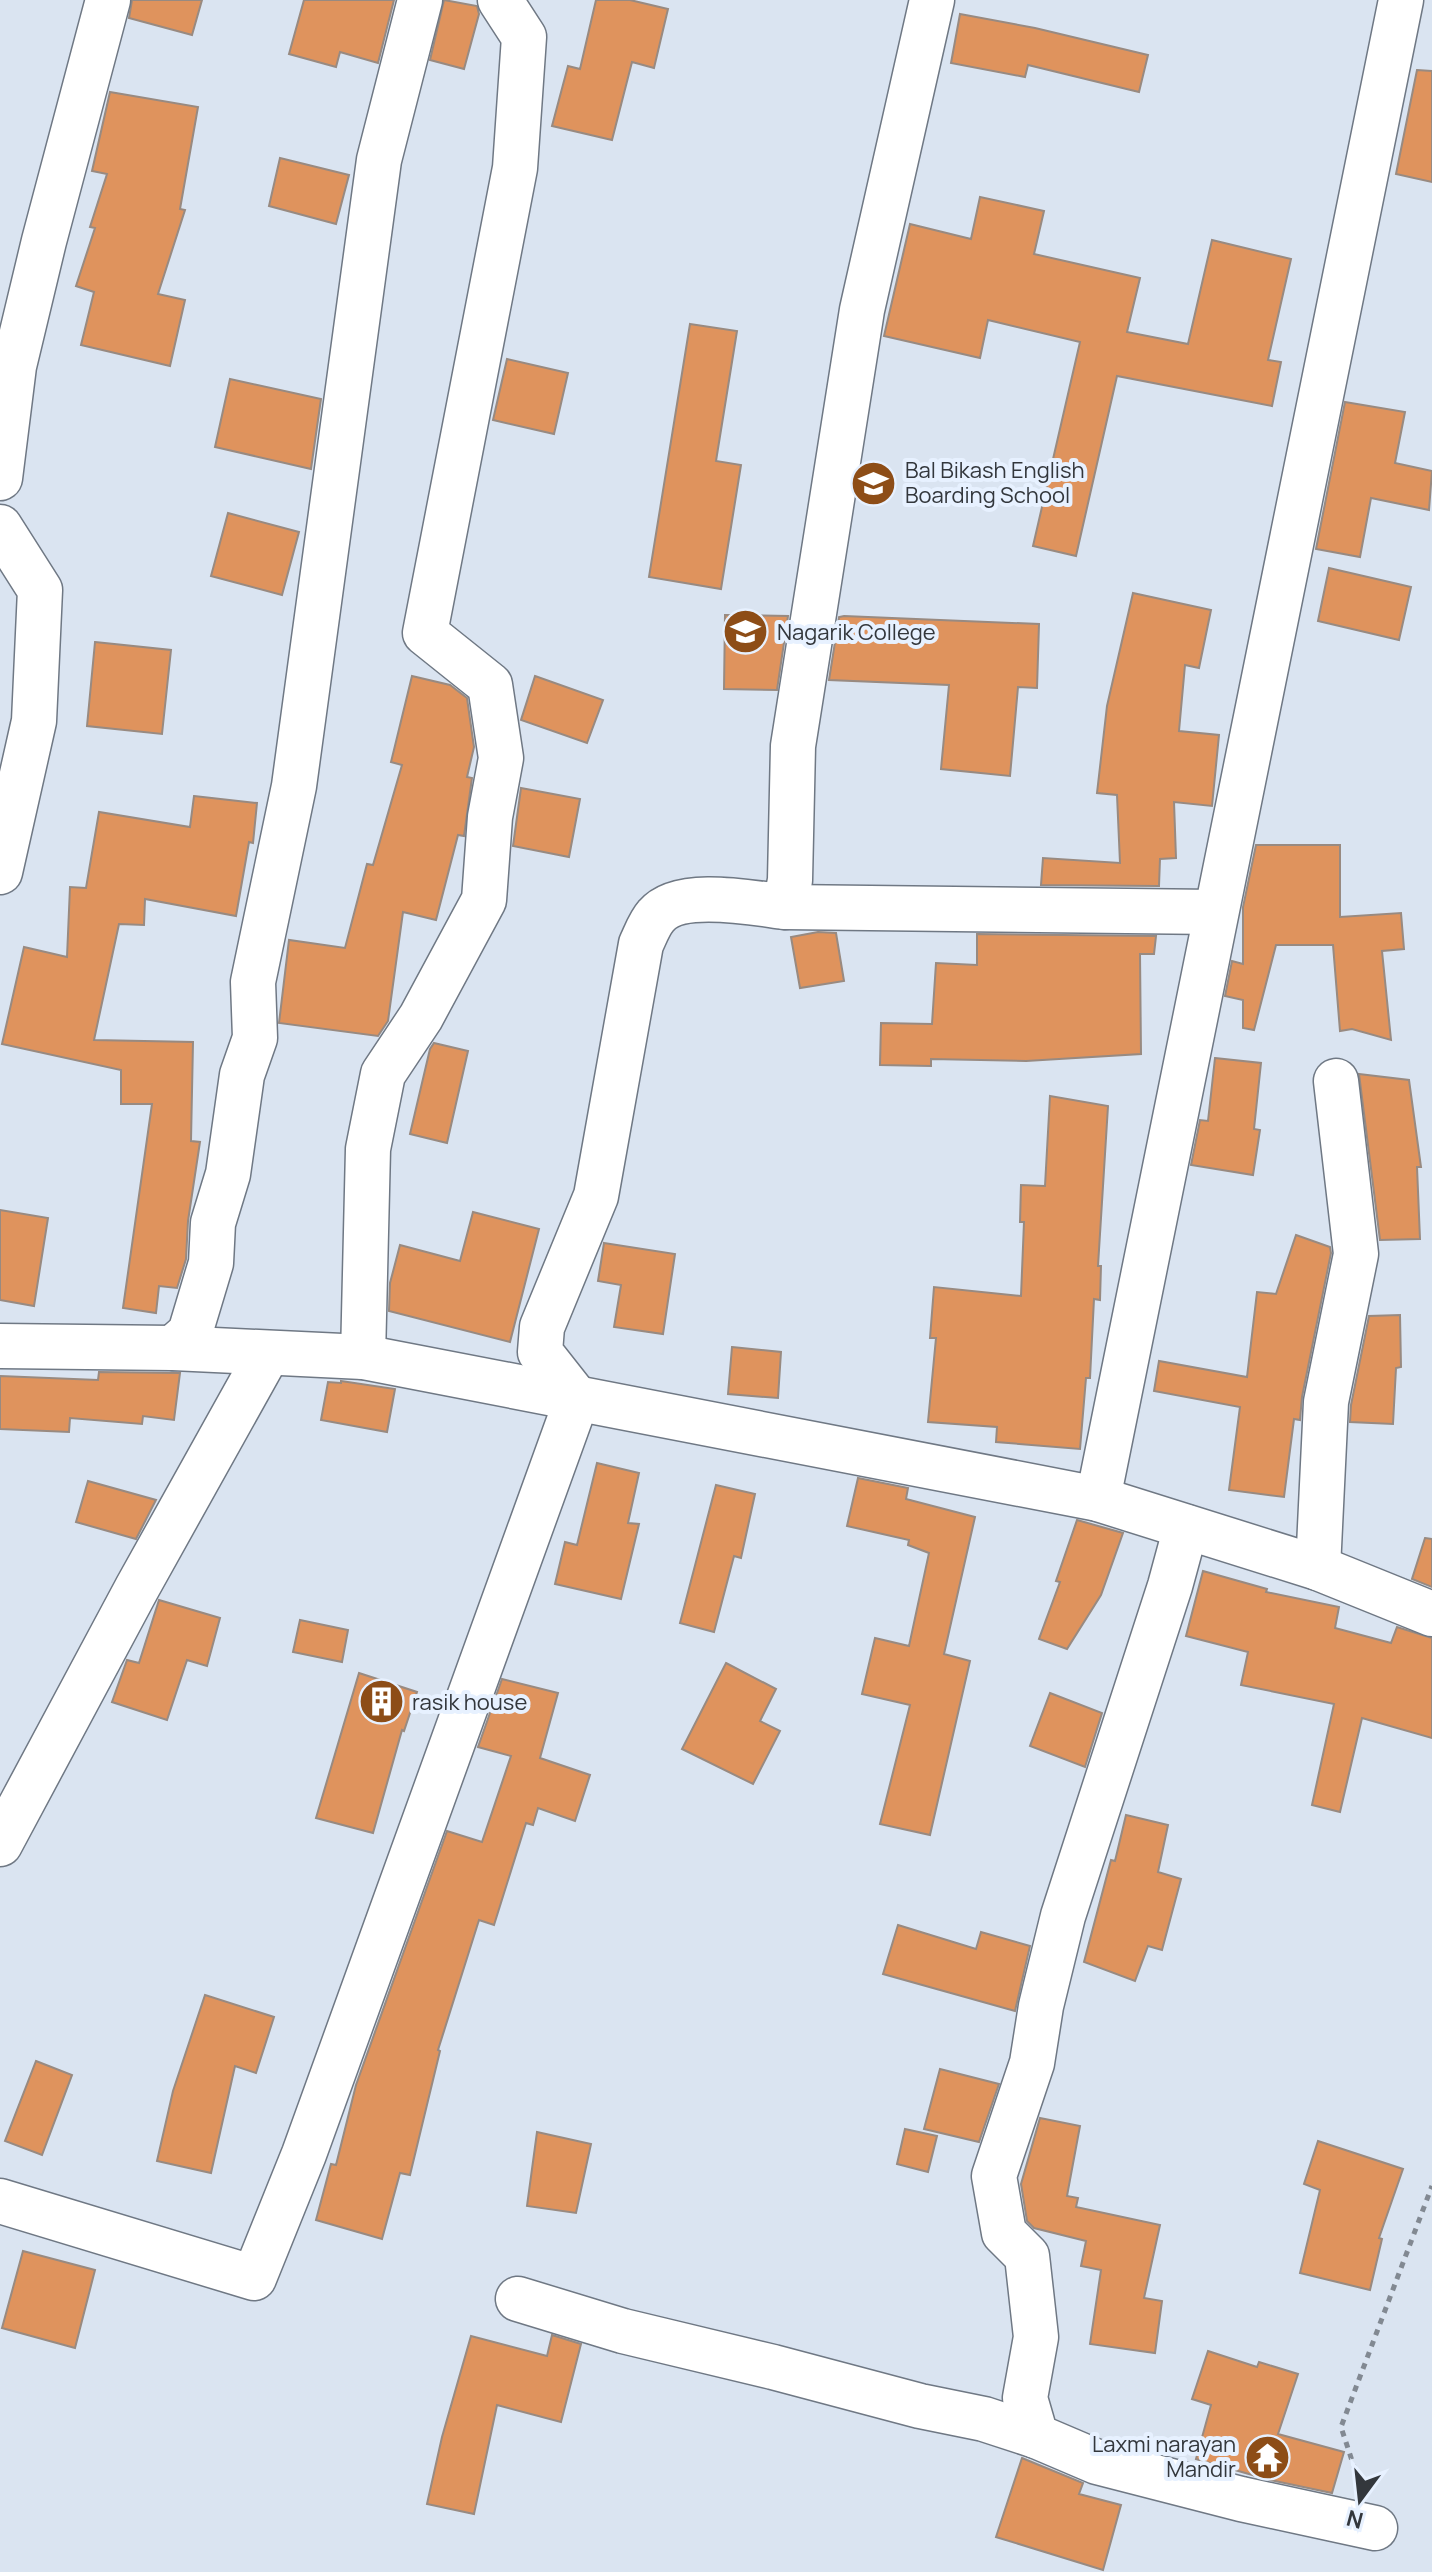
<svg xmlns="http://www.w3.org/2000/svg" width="1432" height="2572" viewBox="0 0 1432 2572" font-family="Manrope,sans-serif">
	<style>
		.building { fill: #df935d; stroke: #988a81; stroke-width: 2 }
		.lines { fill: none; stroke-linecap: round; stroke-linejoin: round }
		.minor-casing { stroke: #6f7884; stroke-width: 47 }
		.path { stroke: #828992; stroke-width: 5; stroke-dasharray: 6 6; stroke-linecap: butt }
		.minor { stroke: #fff; stroke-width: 44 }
		.labels { text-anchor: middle; stroke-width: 8; stroke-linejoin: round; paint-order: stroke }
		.poi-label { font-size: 22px; fill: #33373c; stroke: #e7f1ff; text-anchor: start }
	</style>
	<rect width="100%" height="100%" fill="#dae4f1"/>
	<g class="building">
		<path d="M 132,0 L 202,0 L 192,35 L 129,18 Z"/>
		<path d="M 304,0 L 394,0 L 378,63 L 340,52 L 336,67 L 289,54 Z"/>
		<path d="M 444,0 L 477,6 L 479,14 L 464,69 L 430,60 Z"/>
		<path d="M 596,0 L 630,0 L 668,9 L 654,68 L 632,62 L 612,140 L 552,126 L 568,66 L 580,69 Z"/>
		<path d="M 960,14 L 1035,28 L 1148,55 L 1139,92 L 1028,65 L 1025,77 L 951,63 Z"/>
		<path d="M 1417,70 L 1432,71 L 1432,182 L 1396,174 Z"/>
		<path d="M 110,92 L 198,107 L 180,209 L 185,210 L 158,294 L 185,300 L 170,366 L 81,345 L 94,292 L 76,286 L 95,228 L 90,227 L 107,174 L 92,171 Z"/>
		<path d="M 280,158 L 349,175 L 336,224 L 269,206 Z"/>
		<path d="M 980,197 L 1044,211 L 1034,254 L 1140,278 L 1127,332 L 1188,344 L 1212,240 L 1291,259 L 1268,360 L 1281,362 L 1272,406 L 1117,376 L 1076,556 L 1033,546 L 1080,342 L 988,320 L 980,358 L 884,336 L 910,224 L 971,239 Z"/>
		<path d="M 690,324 L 737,331 L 716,461 L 741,465 L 721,589 L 649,577 Z"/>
		<path d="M 507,359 L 568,373 L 554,434 L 493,420 Z"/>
		<path d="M 230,379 L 321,399 L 311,469 L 215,447 Z"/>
		<path d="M 1345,402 L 1405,412 L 1395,463 L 1432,471 L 1429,510 L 1371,498 L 1360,557 L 1316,549 Z"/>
		<path d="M 228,513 L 299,532 L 282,595 L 211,576 Z"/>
		<path d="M 1329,568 L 1411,587 L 1399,640 L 1318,621 Z"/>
		<path d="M 1133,593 L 1211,610 L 1199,668 L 1185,665 L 1179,731 L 1219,735 L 1212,806 L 1174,802 L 1176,858 L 1160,859 L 1159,886 L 1041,885 L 1043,858 L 1120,863 L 1117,795 L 1097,793 L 1107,706 Z"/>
		<path d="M 725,615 L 788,616 L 777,690 L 724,689 Z"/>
		<path d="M 844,616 L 1039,624 L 1037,688 L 1018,687 L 1010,776 L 941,769 L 949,685 L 829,680 L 839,617 Z"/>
		<path d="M 95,642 L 171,650 L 162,734 L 87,726 Z"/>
		<path d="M 412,676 L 450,685 L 467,698 L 474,747 L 467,777 L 472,778 L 464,836 L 458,835 L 436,920 L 403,912 L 388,1021 L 378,1036 L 279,1023 L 289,940 L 345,948 L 367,864 L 373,865 L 402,765 L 391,762 Z"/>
		<path d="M 535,676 L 603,700 L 587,743 L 521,720 Z"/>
		<path d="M 521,788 L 580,799 L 569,857 L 513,846 Z"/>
		<path d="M 194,796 L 257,803 L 253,843 L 249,842 L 236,916 L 145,899 L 144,925 L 119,924 L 94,1040 L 193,1042 L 191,1141 L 200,1142 L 188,1221 L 186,1259 L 177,1288 L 159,1286 L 156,1313 L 123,1308 L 152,1104 L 121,1104 L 121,1070 L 2,1044 L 24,947 L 67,957 L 70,887 L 86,888 L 99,812 L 190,827 Z"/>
		<path d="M 1256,845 L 1340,845 L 1340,917 L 1401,913 L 1404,949 L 1382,951 L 1391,1040 L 1352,1029 L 1340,1031 L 1333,945 L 1276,945 L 1254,1030 L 1243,1028 L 1243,1000 L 1225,996 L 1232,961 L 1243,964 L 1243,907 Z"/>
		<path d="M 818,932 L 836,933 L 844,981 L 800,988 L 791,937 Z"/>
		<path d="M 977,934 L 1156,936 L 1154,954 L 1140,954 L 1141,1054 L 1026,1061 L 931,1059 L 931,1066 L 880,1065 L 881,1023 L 932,1024 L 936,963 L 977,965 Z"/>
		<path d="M 434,1043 L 468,1051 L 447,1143 L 410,1134 L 430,1049 Z"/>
		<path d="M 1215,1058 L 1261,1063 L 1254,1129 L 1260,1130 L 1253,1175 L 1191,1165 L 1200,1120 L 1208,1121 Z"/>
		<path d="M 1359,1074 L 1409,1080 L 1421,1167 L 1417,1167 L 1420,1239 L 1380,1240 Z"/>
		<path d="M 1050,1096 L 1108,1106 L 1098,1266 L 1101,1266 L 1100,1300 L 1094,1299 L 1090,1378 L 1086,1378 L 1080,1449 L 996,1442 L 997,1427 L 928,1422 L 936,1338 L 930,1338 L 934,1287 L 1021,1296 L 1024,1222 L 1020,1222 L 1021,1185 L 1045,1186 Z"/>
		<path d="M 0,1210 L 48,1218 L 34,1306 L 0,1300 Z"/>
		<path d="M 473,1212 L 539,1229 L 510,1342 L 389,1311 L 390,1283 L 400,1245 L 460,1261 Z"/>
		<path d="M 1296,1235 L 1330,1247 L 1331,1253 L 1302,1397 L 1300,1420 L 1294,1419 L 1284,1497 L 1229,1490 L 1240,1407 L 1154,1391 L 1159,1361 L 1247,1377 L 1257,1292 L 1276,1294 Z"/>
		<path d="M 604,1243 L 675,1254 L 663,1334 L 614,1327 L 621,1285 L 598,1281 Z"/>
		<path d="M 1400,1315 L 1401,1367 L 1396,1368 L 1393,1424 L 1350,1422 L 1351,1405 L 1369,1316 Z"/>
		<path d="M 732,1347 L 781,1352 L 778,1398 L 728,1394 Z"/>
		<path d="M 99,1372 L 180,1373 L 174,1420 L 143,1416 L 142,1424 L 70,1418 L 69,1432 L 0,1429 L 0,1376 L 98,1380 Z"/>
		<path d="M 341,1381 L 395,1389 L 387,1432 L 321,1420 L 328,1382 L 341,1383 Z"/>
		<path d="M 597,1463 L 639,1473 L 628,1523 L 639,1524 L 621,1599 L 555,1584 L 565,1542 L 577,1545 Z"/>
		<path d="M 858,1478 L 908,1488 L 906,1499 L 975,1517 L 944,1654 L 970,1661 L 930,1835 L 880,1824 L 910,1705 L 862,1694 L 875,1638 L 909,1646 L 929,1553 L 908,1545 L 909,1540 L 847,1526 Z"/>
		<path d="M 88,1481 L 156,1500 L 136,1539 L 76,1522 Z"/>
		<path d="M 716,1485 L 755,1494 L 741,1558 L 734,1556 L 714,1632 L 680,1623 Z"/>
		<path d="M 1077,1520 L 1123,1533 L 1101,1595 L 1067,1649 L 1039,1639 L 1060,1582 L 1056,1581 Z"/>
		<path d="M 1425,1538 L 1432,1539 L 1432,1587 L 1412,1579 Z"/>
		<path d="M 1203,1571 L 1267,1589 L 1266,1592 L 1339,1607 L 1335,1628 L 1391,1643 L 1397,1627 L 1432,1638 L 1432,1738 L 1362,1718 L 1340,1812 L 1312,1805 L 1334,1704 L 1241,1685 L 1248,1652 L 1186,1636 Z"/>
		<path d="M 159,1600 L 220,1618 L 207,1666 L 187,1660 L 167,1720 L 112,1702 L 127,1660 L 139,1663 Z"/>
		<path d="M 300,1620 L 348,1630 L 342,1662 L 293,1652 Z"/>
		<path d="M 726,1663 L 776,1689 L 760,1721 L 780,1731 L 753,1784 L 682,1749 Z"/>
		<path d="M 359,1673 L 417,1692 L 404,1731 L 402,1730 L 373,1833 L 316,1818 Z"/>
		<path d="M 502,1679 L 558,1693 L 540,1758 L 590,1775 L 575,1821 L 538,1808 L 533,1825 L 526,1823 L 494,1925 L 479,1920 L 438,2050 L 440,2051 L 410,2175 L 400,2173 L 382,2239 L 316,2220 L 331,2164 L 336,2165 L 356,2085 L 447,1831 L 482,1842 L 511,1756 L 478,1747 Z"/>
		<path d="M 1050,1693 L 1102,1713 L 1085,1767 L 1030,1746 Z"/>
		<path d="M 1126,1815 L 1168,1825 L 1158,1872 L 1181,1879 L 1162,1950 L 1148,1946 L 1135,1981 L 1084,1962 L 1111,1860 L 1115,1861 Z"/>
		<path d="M 898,1925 L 976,1949 L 981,1932 L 1030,1946 L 1015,2011 L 883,1974 Z"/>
		<path d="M 205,1995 L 274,2017 L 256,2073 L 235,2066 L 211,2173 L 157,2161 L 173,2091 Z"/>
		<path d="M 36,2061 L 72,2075 L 42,2155 L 5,2141 Z"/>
		<path d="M 940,2069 L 999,2084 L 979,2142 L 924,2129 Z"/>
		<path d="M 1040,2118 L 1080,2126 L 1067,2196 L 1078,2198 L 1076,2207 L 1160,2225 L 1144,2298 L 1162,2301 L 1155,2353 L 1090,2344 L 1101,2270 L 1081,2266 L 1086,2241 L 1034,2228 L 1027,2221 L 1021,2184 Z"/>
		<path d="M 905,2129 L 937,2136 L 928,2172 L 897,2164 Z"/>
		<path d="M 537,2132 L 591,2144 L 576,2213 L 527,2206 Z"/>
		<path d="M 1318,2141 L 1403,2169 L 1379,2238 L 1382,2239 L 1370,2290 L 1300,2273 L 1320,2190 L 1304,2184 Z"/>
		<path d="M 23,2251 L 95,2270 L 75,2348 L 2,2328 Z"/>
		<path d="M 552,2335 L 581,2344 L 561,2422 L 497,2405 L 474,2514 L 427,2504 L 442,2437 L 471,2336 L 547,2356 Z"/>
		<path d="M 1208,2351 L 1257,2367 L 1259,2362 L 1298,2374 L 1278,2434 L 1344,2452 L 1332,2493 L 1270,2480 L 1196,2459 L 1211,2405 L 1192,2399 Z"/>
		<path d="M 1022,2458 L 1083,2483 L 1079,2494 L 1121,2505 L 1103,2570 L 996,2537 Z"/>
	</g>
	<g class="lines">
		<defs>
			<g id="minor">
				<path d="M 0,478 L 14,366 L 44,241 L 108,0"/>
				<path d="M 0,527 L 40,590 L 34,721 L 0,872"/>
				<path d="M 785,907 L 1216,912"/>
				<path d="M 0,1346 L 173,1348 L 363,1357 L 1098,1499 L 1318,1568 L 1432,1614"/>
				<path d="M 173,1348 L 190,1333 L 211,1263 L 213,1223 L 228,1174 L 242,1075 L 255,1038 L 253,982 L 294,786 L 379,160 L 420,0"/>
				<path d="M 363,1357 L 368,1149 L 383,1074 L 421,1017 L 484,900 L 490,817 L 501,758 L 490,685 L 425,633 L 515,168 L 524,37 L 500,0"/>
				<path d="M 1098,1499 L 1401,0"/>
				<path d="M 1186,1527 L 1170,1586 L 1063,1916 L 1041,2006 L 1032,2063 L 994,2176 L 1004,2233 L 1027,2256 L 1036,2337 L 1025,2398 L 1036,2436 L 1097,2462 L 1241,2499 L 1375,2528"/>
				<path d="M 1318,1568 L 1326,1402 L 1356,1254 L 1336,1081"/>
				<path d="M 0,1844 L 137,1588 L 268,1353"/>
				<path d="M 0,2201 L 254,2278 L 304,2154 L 577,1399 L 540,1352 L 542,1327 L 596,1196 L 641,944 C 645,936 649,924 656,916 C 679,888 753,903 785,907 L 790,880 L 793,746 L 862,310 L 932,0"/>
				<path d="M 518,2299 L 623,2331 L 773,2367 L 920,2406 L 984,2419 L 1036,2436"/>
			</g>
		</defs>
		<use href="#minor" class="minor-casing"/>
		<path class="path" d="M 1359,2482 L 1341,2427 L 1432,2186"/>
		<use href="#minor" class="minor"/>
	</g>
	<defs>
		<symbol id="school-disc" viewBox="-11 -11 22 22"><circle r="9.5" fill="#8d4d17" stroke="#e7f1ff"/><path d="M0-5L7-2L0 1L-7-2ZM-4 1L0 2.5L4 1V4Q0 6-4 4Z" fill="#fff"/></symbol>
		<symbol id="university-disc" viewBox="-11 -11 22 22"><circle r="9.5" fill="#8d4d17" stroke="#e7f1ff"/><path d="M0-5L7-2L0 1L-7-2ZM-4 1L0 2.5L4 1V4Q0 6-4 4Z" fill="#fff"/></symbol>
		<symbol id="building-disc" viewBox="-11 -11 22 22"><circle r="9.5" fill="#8d4d17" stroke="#e7f1ff"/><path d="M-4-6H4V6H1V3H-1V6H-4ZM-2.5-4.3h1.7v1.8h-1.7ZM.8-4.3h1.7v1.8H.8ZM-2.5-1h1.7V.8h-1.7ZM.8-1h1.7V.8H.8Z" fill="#fff"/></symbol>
		<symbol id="temple-disc" viewBox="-11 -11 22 22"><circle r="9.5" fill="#8d4d17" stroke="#e7f1ff"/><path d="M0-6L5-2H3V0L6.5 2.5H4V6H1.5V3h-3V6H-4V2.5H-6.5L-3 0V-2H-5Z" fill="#fff"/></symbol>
	</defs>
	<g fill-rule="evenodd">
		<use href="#school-disc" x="848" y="458" width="51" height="51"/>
		<use href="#university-disc" x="720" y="606" width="51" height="51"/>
		<use href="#building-disc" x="356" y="1676" width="51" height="51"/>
		<use href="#temple-disc" x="1242" y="2432" width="51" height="51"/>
	</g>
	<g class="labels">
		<g class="poi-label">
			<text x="905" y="478">Bal Bikash English<tspan x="905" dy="25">Boarding School</tspan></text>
			<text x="777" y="640">Nagarik College</text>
			<text x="412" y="1710">rasik house</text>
			<text x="1236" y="2452" text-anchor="end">Laxmi narayan<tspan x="1236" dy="25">Mandir</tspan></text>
		</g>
	</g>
	<g transform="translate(1360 2500) rotate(195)" stroke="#e7f1ff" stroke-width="6" paint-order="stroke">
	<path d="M0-6L14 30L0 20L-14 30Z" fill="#33373c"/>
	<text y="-12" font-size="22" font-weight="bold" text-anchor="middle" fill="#33373c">N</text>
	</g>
</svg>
